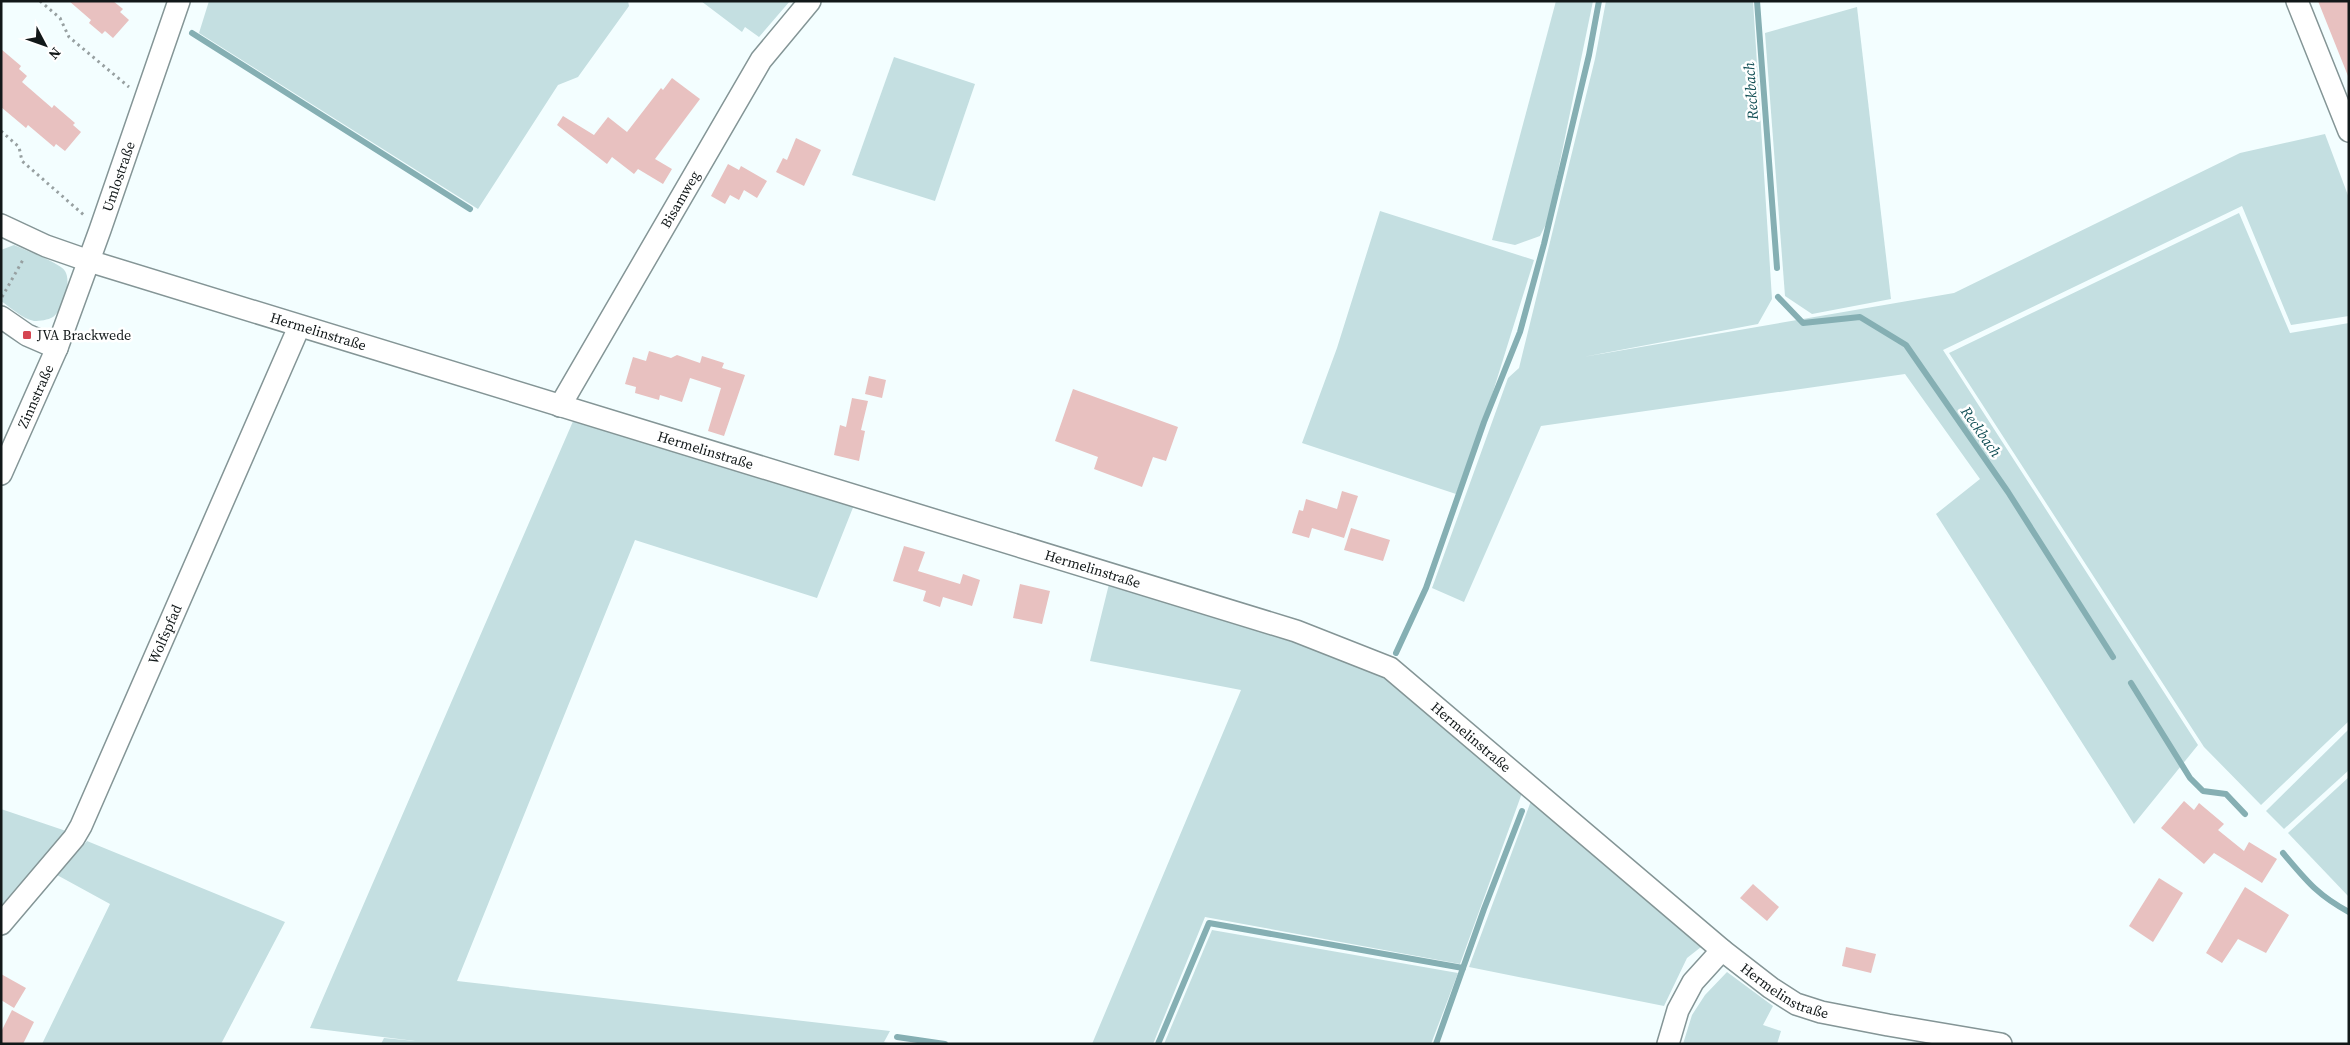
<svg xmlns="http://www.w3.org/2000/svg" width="2350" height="1045" viewBox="0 0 2350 1045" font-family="'Source Serif 4',serif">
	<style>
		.green { fill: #c4dfe1 }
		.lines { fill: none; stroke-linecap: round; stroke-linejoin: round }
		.stream { stroke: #85afb3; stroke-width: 6 }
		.building { fill: #e8c1c0 }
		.minor-casing { stroke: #849596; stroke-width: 24 }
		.path { stroke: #97a0a1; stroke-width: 3; stroke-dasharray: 2.5 4; stroke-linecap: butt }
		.minor { stroke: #fff; stroke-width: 21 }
		.poi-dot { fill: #d54551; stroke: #fff; stroke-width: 2 }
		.labels { text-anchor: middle; stroke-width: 5; stroke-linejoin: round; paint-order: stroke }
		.street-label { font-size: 14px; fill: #121819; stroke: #fff }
		.poi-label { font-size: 14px; fill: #121819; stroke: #fff; text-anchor: start }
		.water-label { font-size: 15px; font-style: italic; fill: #135056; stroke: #fff }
	</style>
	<rect width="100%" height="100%" fill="#f3feff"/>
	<g class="green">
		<path d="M 209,1 L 628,1 L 629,6 L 578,77 L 558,85 L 478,209 L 199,33 Z"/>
		<path d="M 701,1 L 790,1 L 759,37 L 745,27 L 742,32 Z"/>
		<path d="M 1556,1 L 1593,1 L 1548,220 L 1540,236 L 1515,245 L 1492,240 Z"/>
		<path d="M 1606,1 L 1753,1 L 1772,299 L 1758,324 L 1583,357 L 1954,293 L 2240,153 L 2325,134 L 2349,198 L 2349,316 L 2291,325 L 2242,206 L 1943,350 L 2198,745 L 2134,824 L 1936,514 L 1980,479 L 1905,374 L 1541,426 L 1464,602 L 1432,588 L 1508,378 L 1519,368 L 1595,59 Z"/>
		<path d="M 1857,7 L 1891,299 L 1812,314 L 1785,296 L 1765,33 Z"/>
		<path d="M 894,57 L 975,84 L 935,201 L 852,175 Z"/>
		<path d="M 1380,211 L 1534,260 L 1492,395 L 1456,494 L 1302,443 L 1337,348 Z"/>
		<path d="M 2239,213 L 2290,333 L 2349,323 L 2349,721 L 2261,805 L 2204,747 L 1949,353 Z"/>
		<path d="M 14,245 C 25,250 60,263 65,271 C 72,282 63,310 53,317 C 48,320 40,321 34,321 C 23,319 10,307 1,301 L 1,250 Z"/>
		<path d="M 574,419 L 854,505 L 817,598 L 635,540 L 457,981 L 890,1031 L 884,1042 L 892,1044 L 381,1044 L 384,1038 L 415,1041 L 310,1028 Z"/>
		<path d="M 1109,584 L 1266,632 L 1377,671 L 1522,793 L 1460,964 L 1205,917 L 1153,1044 L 1092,1044 L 1241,690 L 1090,661 Z"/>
		<path d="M 2349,729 L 2349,770 L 2284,829 L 2266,811 Z"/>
		<path d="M 2349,777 L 2349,897 L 2288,833 Z"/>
		<path d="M 1531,801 L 1701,947 L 1687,958 L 1664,1006 L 1469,967 Z"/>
		<path d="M 1,809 L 72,833 L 1,915 Z"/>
		<path d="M 87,841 L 285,922 L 221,1044 L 42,1044 L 110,904 L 57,875 Z"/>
		<path d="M 1212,930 L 1458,973 L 1431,1044 L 1164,1044 Z"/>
		<path d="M 1727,972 L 1773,1006 L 1763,1025 L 1781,1031 L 1777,1044 L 1683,1044 L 1692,1015 L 1705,995 Z"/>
	</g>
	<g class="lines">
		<g class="stream">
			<path d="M 1757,1 L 1777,268"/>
			<path d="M 192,33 L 470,209"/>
			<path d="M 1778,297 L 1803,323 L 1860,317 L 1906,345 L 2008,492 L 2113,657"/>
			<path d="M 1396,653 L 1426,588 L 1484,422 L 1520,332 L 1544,244 L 1589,55 L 1599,1"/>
			<path d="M 2131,683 L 2190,778 L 2203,791 L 2226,794 L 2245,814"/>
			<path d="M 2283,853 C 2306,880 2317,895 2349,912"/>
			<path d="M 897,1037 L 945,1044"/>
			<path d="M 1158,1044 L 1209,923 L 1463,968"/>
			<path d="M 1436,1044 L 1484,909 L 1522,811"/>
		</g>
	</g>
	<g class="building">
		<path d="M 69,1 L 113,1 L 123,9 L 120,12 L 129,20 L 113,38 L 105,31 L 102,34 L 89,23 L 91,20 Z"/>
		<path d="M 2318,1 L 2349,1 L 2349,76 L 2348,76 Z"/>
		<path d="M 1,49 L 21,66 L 19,69 L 27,76 L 22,82 L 52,108 L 54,105 L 75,123 L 73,125 L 81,132 L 65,151 L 56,144 L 54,147 L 28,125 L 26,128 L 1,107 Z"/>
		<path d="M 672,78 L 700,99 L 655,159 L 672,169 L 663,184 L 638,169 L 634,174 L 612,157 L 607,164 L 557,125 L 563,116 L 594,135 L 608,117 L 627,132 L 661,88 L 663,90 Z"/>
		<path d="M 796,138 L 821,150 L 804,186 L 776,172 L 783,158 L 787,160 Z"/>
		<path d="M 728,164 L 739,170 L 741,166 L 767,181 L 757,198 L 744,190 L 739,200 L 730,195 L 725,204 L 711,196 Z"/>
		<path d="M 649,351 L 671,358 L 677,355 L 700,363 L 702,356 L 724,363 L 722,368 L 745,375 L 724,436 L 708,431 L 721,388 L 690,378 L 682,402 L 660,395 L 659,400 L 635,393 L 636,387 L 625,384 L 633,357 L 646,361 Z"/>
		<path d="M 869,376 L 886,380 L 882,398 L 865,394 Z"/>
		<path d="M 1073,389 L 1178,427 L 1166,461 L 1153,457 L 1142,487 L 1094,469 L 1098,457 L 1055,441 Z"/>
		<path d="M 852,398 L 868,401 L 861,430 L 865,431 L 859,461 L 834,455 L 840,425 L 846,427 Z"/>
		<path d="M 1342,491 L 1358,496 L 1344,538 L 1312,528 L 1309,538 L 1292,533 L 1299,510 L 1303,511 L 1306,499 L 1337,509 Z"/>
		<path d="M 1351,528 L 1390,540 L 1383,561 L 1344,550 Z"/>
		<path d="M 904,546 L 925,552 L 918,571 L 960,584 L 963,574 L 980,580 L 972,606 L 943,597 L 940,607 L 923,601 L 926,591 L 893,581 Z"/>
		<path d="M 1020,584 L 1050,591 L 1042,624 L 1013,618 Z"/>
		<path d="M 2184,801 L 2194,810 L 2199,803 L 2224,824 L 2218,830 L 2244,851 L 2249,842 L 2277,859 L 2262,883 L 2214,853 L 2204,864 L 2161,828 Z"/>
		<path d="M 2159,878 L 2183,893 L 2153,942 L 2129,926 Z"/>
		<path d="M 1753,884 L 1779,907 L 1767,921 L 1740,898 Z"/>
		<path d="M 2245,887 L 2289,915 L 2266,953 L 2238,939 L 2222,963 L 2206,953 Z"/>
		<path d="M 1846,947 L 1876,954 L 1871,973 L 1842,966 Z"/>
		<path d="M 1,974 L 26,988 L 14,1008 L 1,1000 Z"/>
		<path d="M 12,1010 L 34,1022 L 23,1044 L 1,1044 L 1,1032 Z"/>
	</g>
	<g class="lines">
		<defs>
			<g id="minor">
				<path d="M 2297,1 L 2349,131"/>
				<path id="s1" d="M 1,225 L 46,246 L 89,261 L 1296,631 L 1390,668 L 1722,950 L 1771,988 L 1796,1004 L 1821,1012 L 1888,1025 L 2001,1044"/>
				<path d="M 1,317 L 27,335 L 57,348"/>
				<path id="s2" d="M 560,406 L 761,60 L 810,1"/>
				<path id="s3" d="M 1,474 L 57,348 L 100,230 L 179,1"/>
				<path id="s4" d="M 1,924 L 74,838 L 81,826 L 299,327"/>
				<path d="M 1668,1044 L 1678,1010 L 1693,982 L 1722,950"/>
			</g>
		</defs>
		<use href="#minor" class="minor-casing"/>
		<g class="path">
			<path d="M 40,1 L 60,18 L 69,37 L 129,87"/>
			<path d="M 1,131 L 19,147 L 22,161 L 85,216"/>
			<path d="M 2,297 L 24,258"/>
		</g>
		<use href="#minor" class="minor"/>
	</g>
	<rect class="poi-dot" x="22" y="330" width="10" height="10" rx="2.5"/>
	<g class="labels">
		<g class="street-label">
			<text dy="5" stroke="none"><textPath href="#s3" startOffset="320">Umlostraße</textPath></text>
			<text dy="5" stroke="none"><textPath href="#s2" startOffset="239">Bisamweg</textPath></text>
			<text dy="5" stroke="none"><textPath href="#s1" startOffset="335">Hermelinstraße</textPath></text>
			<text dy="5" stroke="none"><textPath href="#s3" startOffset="85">Zinnstraße</textPath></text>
			<text dy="5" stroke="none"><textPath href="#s1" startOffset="740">Hermelinstraße</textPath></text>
			<text dy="5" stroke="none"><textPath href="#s1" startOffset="1145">Hermelinstraße</textPath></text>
			<text dy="5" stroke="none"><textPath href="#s4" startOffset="336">Wolfspfad</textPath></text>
			<text dy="5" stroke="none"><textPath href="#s1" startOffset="1565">Hermelinstraße</textPath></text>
			<text dy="5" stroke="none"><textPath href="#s1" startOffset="1970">Hermelinstraße</textPath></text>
		</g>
		<g class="poi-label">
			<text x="37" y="340">JVA Brackwede</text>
		</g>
		<g class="water-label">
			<text transform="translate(1751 91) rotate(-94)" y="5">Reckbach</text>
			<text transform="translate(1981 432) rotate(55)" y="5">Reckbach</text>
		</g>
	</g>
	<rect width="2350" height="1045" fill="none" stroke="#121819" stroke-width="5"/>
	<g transform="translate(45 45) rotate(131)" stroke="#ffffff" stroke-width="4" paint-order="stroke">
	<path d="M0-4L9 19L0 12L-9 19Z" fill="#121819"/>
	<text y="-8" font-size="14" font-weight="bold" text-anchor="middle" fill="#121819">N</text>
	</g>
</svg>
